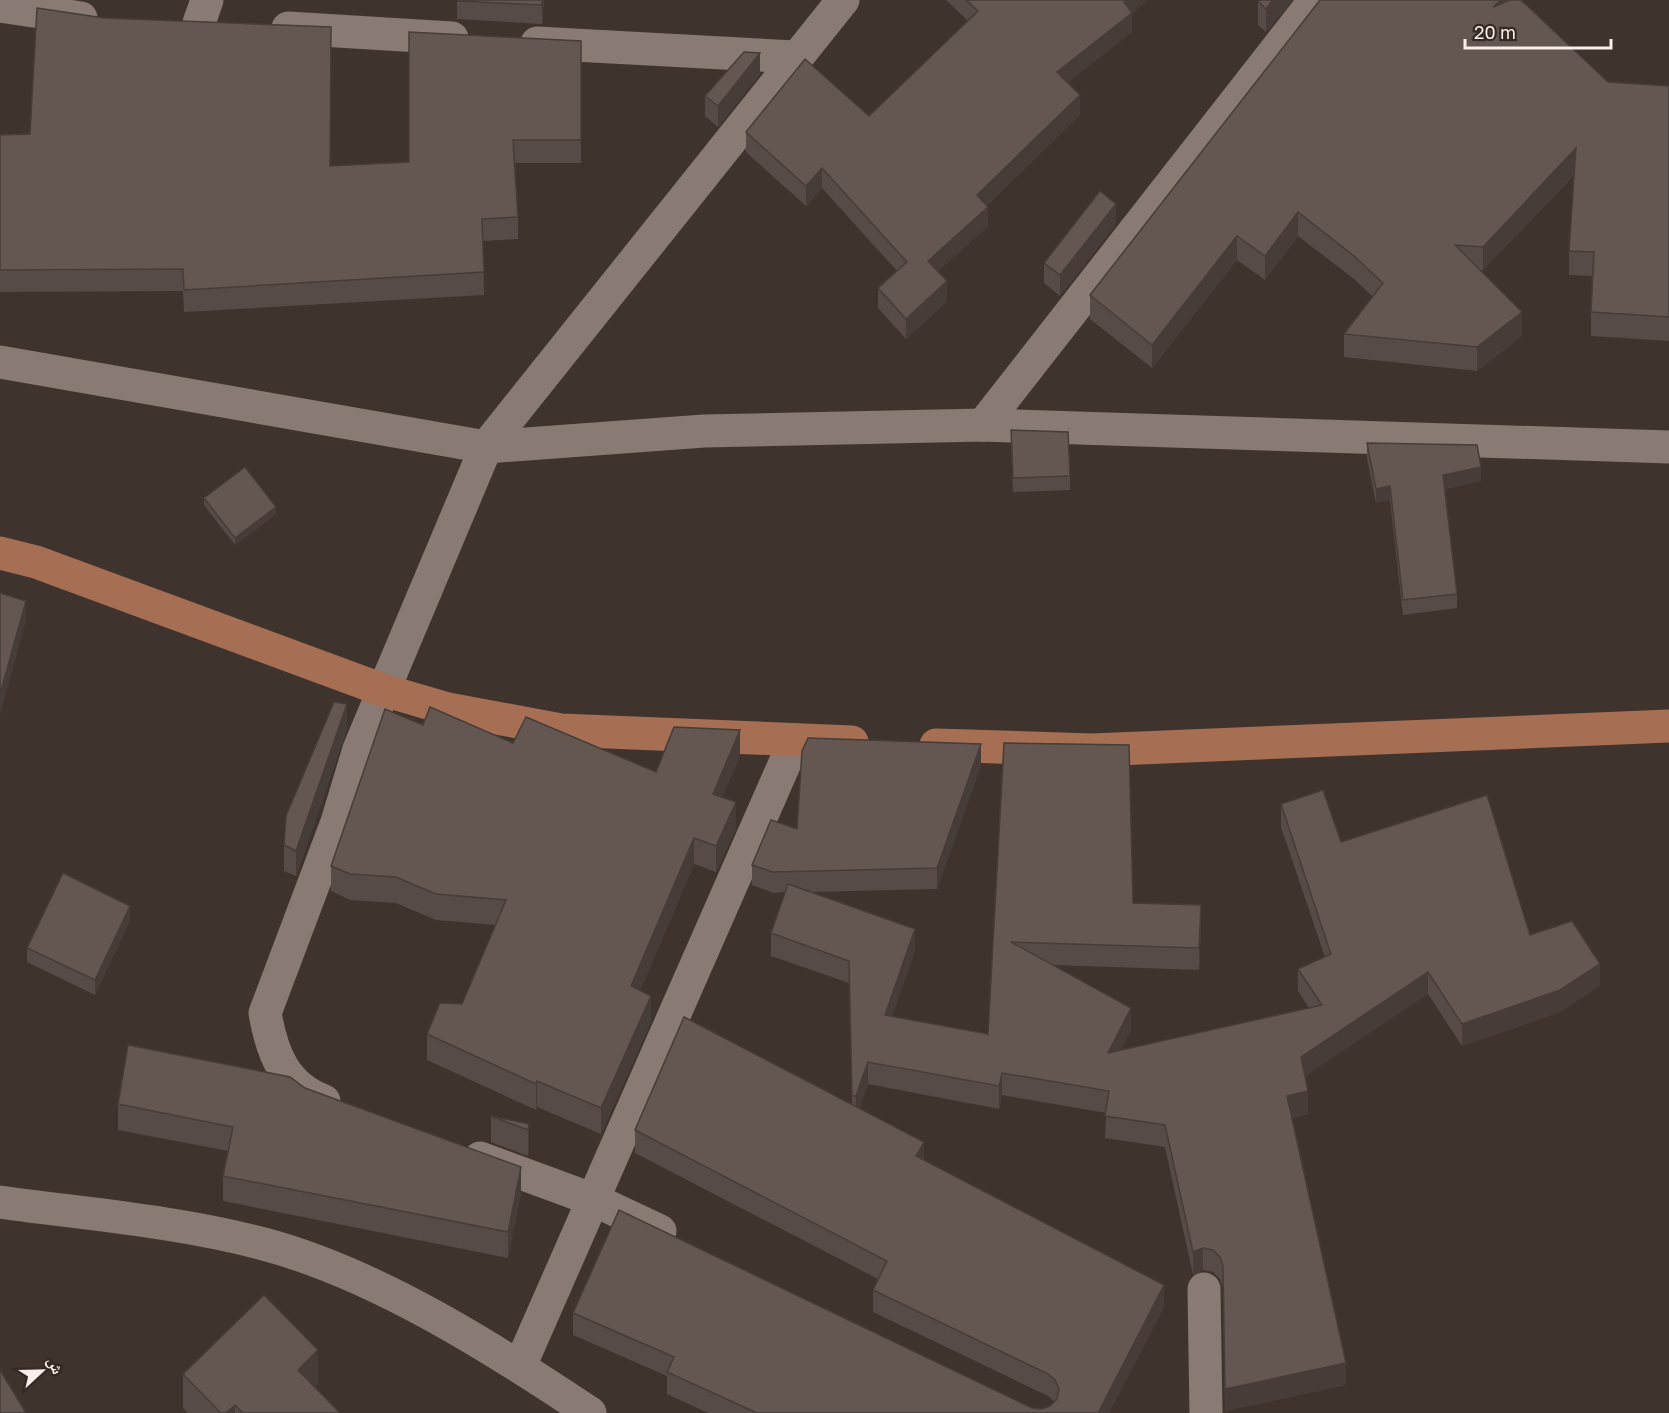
<svg xmlns="http://www.w3.org/2000/svg" width="1669" height="1413" viewBox="0 0 1669 1413" font-family="'Golos Text','Noto Naskh Arabic',sans-serif">
	<style>
		.lines { fill: none; stroke-linecap: round; stroke-linejoin: round }
		.minor { stroke: #897a73; stroke-width: 33 }
		.major { stroke: #a66f54; stroke-width: 33 }
		.wall { fill: #564b46 }
		.shaded-wall { fill: #463d39 }
		.building { fill: #645751; stroke: #463d39; stroke-width: 1.5 }
	</style>
	<rect width="100%" height="100%" fill="#3f332d"/>
	<g class="lines">
		<g class="minor">
			<path d="M 0,6 L 81,18"/>
			<path d="M 199,23 L 207,0"/>
			<path d="M 288,28 L 452,38"/>
			<path d="M 537,43 L 795,57"/>
			<path d="M 0,362 L 486,447 L 704,431 L 983,425 L 1669,447"/>
			<path d="M 983,425 L 1315,0"/>
			<path d="M 324,1101 C 284,1086 272,1053 265,1013 L 337,822 L 359,749 L 486,447 L 843,0"/>
			<path d="M 480,1158 L 594,1200 L 660,1231"/>
			<path d="M 0,1202 C 86,1214 176,1221 260,1243 C 373,1272 493,1348 590,1413"/>
			<path d="M 1204,1289 L 1206,1413"/>
			<path d="M 520,1366 L 795,740"/>
		</g>
		<g class="major">
			<path d="M 0,553 L 36,562 L 383,690 L 448,709 L 561,730 L 852,742"/>
			<path d="M 936,745 L 1092,750 L 1669,726"/>
		</g>
	</g>
	<g class="wall">
		<path d="M 478,0 L 544,0 L 542,24 L 457,19 L 457,1 Z"/>
		<path d="M 946,0 L 1147,0 L 1132,14 L 1132,32 L 1067,83 L 1080,115 L 987,205 L 988,226 L 938,271 L 947,301 L 906,339 L 878,308 L 878,288 L 897,271 L 822,188 L 806,206 L 746,152 L 746,132 L 869,116 L 968,21 Z"/>
		<path d="M 1259,0 L 1293,0 L 1266,32 L 1258,25 L 1258,1 Z"/>
		<path d="M 1522,2 L 1608,82 L 1669,86 L 1669,341 L 1591,336 L 1591,312 L 1593,276 L 1569,275 L 1569,251 L 1575,174 L 1483,270 L 1480,270 L 1522,336 L 1477,371 L 1344,357 L 1344,334 L 1373,297 L 1354,279 L 1298,236 L 1265,280 L 1237,260 L 1152,368 L 1090,319 L 1090,295 Z"/>
		<path d="M 581,41 L 581,163 L 514,163 L 518,217 L 518,239 L 483,241 L 484,295 L 184,312 L 183,291 L 0,292 L 0,135 L 330,166 L 409,162 Z"/>
		<path d="M 760,74 L 718,127 L 705,116 L 705,96 Z"/>
		<path d="M 1116,224 L 1060,296 L 1044,283 L 1044,263 Z"/>
		<path d="M 1367,443 L 1481,481 L 1445,489 L 1457,594 L 1457,608 L 1403,615 L 1390,500 L 1376,503 L 1367,458 Z"/>
		<path d="M 1011,445 L 1070,476 L 1070,490 L 1013,492 Z"/>
		<path d="M 204,498 L 276,514 L 235,545 L 204,505 Z"/>
		<path d="M 423,725 L 656,772 L 740,756 L 722,797 L 736,828 L 716,872 L 694,864 L 640,991 L 651,1022 L 601,1134 L 537,1107 L 536,1110 L 427,1060 L 427,1034 L 462,1004 L 496,925 L 436,920 L 396,903 L 350,900 L 331,891 L 331,866 Z"/>
		<path d="M 347,729 L 296,876 L 284,871 L 284,845 Z"/>
		<path d="M 1004,743 L 1133,903 L 1201,927 L 1199,970 L 1054,965 L 1131,1030 L 1121,1050 L 1309,1008 L 1298,991 L 1298,969 L 1325,957 L 1281,827 L 1281,804 L 1341,842 L 1530,935 L 1600,986 L 1560,1012 L 1462,1046 L 1428,994 L 1305,1076 L 1308,1114 L 1292,1118 L 1346,1385 L 1225,1411 L 1223,1288 L 1220,1279 L 1213,1272 L 1203,1270 L 1193,1275 L 1165,1147 L 1105,1138 L 1106,1113 L 1002,1095 L 999,1109 L 868,1084 L 859,1108 L 924,1160 L 1164,1307 L 1109,1413 L 708,1413 L 667,1394 L 667,1376 L 573,1335 L 573,1313 L 1032,1408 L 1042,1409 L 1050,1406 L 1055,1402 L 1048,1396 L 873,1312 L 873,1290 L 878,1279 L 635,1153 L 635,1130 L 852,1105 L 849,983 L 771,956 L 771,933 L 785,892 L 773,893 L 752,885 L 752,865 L 797,829 L 981,765 L 937,889 L 811,892 L 915,951 L 892,1016 L 988,1034 Z"/>
		<path d="M 130,920 L 95,995 L 27,962 L 27,948 Z"/>
		<path d="M 305,1088 L 521,1193 L 508,1258 L 223,1201 L 223,1176 L 228,1151 L 118,1130 L 118,1104 Z"/>
		<path d="M 491,1116 L 529,1124 L 529,1150 L 528,1156 L 491,1142 Z"/>
		<path d="M 183,1374 L 318,1384 L 315,1387 L 340,1413 L 188,1413 L 183,1408 Z"/>
	</g>
	<g class="shaded-wall">
		<path d="M 542,0 L 544,0 L 542,24 Z"/>
		<path d="M 1127,0 L 1147,0 L 1132,14 L 1132,32 L 1057,91 L 1057,72 Z"/>
		<path d="M 1273,0 L 1293,0 L 1266,32 L 1266,9 Z"/>
		<path d="M 1501,0 L 1524,0 L 1493,31 L 1493,7 Z"/>
		<path d="M 760,53 L 760,74 L 718,127 L 718,106 Z"/>
		<path d="M 1080,95 L 1080,115 L 977,214 L 977,195 Z"/>
		<path d="M 1576,148 L 1576,172 L 1483,270 L 1483,247 Z"/>
		<path d="M 822,168 L 822,188 L 806,206 L 806,186 Z"/>
		<path d="M 1116,204 L 1116,224 L 1060,296 L 1060,275 Z"/>
		<path d="M 988,207 L 988,226 L 928,280 L 928,261 Z"/>
		<path d="M 1298,212 L 1298,236 L 1265,280 L 1265,256 Z"/>
		<path d="M 1237,236 L 1237,260 L 1152,368 L 1152,345 Z"/>
		<path d="M 947,281 L 947,301 L 906,339 L 906,319 Z"/>
		<path d="M 1522,312 L 1522,336 L 1477,371 L 1477,347 Z"/>
		<path d="M 1481,467 L 1481,481 L 1443,489 L 1443,475 Z"/>
		<path d="M 1390,486 L 1390,500 L 1376,503 L 1376,489 Z"/>
		<path d="M 276,507 L 276,514 L 235,545 L 235,538 Z"/>
		<path d="M 26,601 L 26,621 L 0,715 L 0,694 Z"/>
		<path d="M 347,704 L 347,729 L 296,876 L 296,851 Z"/>
		<path d="M 740,730 L 740,756 L 713,819 L 713,794 Z"/>
		<path d="M 981,744 L 981,765 L 937,889 L 937,868 Z"/>
		<path d="M 736,802 L 736,828 L 716,872 L 716,846 Z"/>
		<path d="M 694,838 L 694,864 L 631,1012 L 631,986 Z"/>
		<path d="M 1201,905 L 1201,927 L 1199,970 L 1199,948 Z"/>
		<path d="M 130,906 L 130,920 L 95,995 L 95,980 Z"/>
		<path d="M 915,929 L 915,951 L 885,1037 L 885,1015 Z"/>
		<path d="M 1600,964 L 1600,986 L 1560,1012 L 1462,1046 L 1462,1024 Z"/>
		<path d="M 1428,972 L 1428,994 L 1301,1079 L 1301,1057 Z"/>
		<path d="M 651,996 L 651,1022 L 601,1134 L 601,1108 Z"/>
		<path d="M 1131,1008 L 1131,1030 L 1108,1075 L 1108,1053 Z"/>
		<path d="M 868,1062 L 868,1084 L 856,1119 L 856,1096 Z"/>
		<path d="M 1002,1073 L 1002,1095 L 999,1109 L 999,1086 Z"/>
		<path d="M 537,1081 L 537,1107 L 536,1110 L 536,1084 Z"/>
		<path d="M 1308,1091 L 1308,1114 L 1287,1119 L 1287,1096 Z"/>
		<path d="M 529,1124 L 529,1150 L 528,1156 L 528,1130 Z"/>
		<path d="M 924,1142 L 924,1164 L 916,1156 Z"/>
		<path d="M 521,1167 L 521,1193 L 508,1258 L 508,1232 Z"/>
		<path d="M 1203,1248 L 1203,1270 L 1193,1275 L 1193,1252 Z"/>
		<path d="M 1164,1285 L 1164,1307 L 1109,1413 L 1098,1413 Z"/>
		<path d="M 318,1350 L 318,1384 L 298,1404 L 298,1370 Z"/>
		<path d="M 1346,1363 L 1346,1385 L 1225,1411 L 1225,1389 Z"/>
		<path d="M 235,1405 L 235,1413 L 226,1413 Z"/>
	</g>
	<g class="building">
		<path d="M 478,0 L 542,0 L 542,5 L 457,1 Z"/>
		<path d="M 966,0 L 1127,0 L 1124,2 L 1132,13 L 1057,72 L 1080,95 L 977,195 L 988,207 L 928,261 L 947,281 L 906,319 L 878,288 L 907,262 L 822,168 L 806,186 L 746,132 L 805,59 L 869,116 L 978,11 Z"/>
		<path d="M 1259,0 L 1273,0 L 1266,9 L 1258,1 Z"/>
		<path d="M 1320,0 L 1501,0 L 1493,7 L 1510,0 L 1521,0 L 1608,82 L 1669,86 L 1669,317 L 1591,312 L 1594,252 L 1569,251 L 1576,148 L 1483,247 L 1455,245 L 1522,312 L 1477,347 L 1344,334 L 1383,283 L 1354,256 L 1298,212 L 1265,256 L 1237,236 L 1152,345 L 1090,295 Z"/>
		<path d="M 37,8 L 104,18 L 331,27 L 330,166 L 409,162 L 409,32 L 581,41 L 581,140 L 513,140 L 518,217 L 482,219 L 484,272 L 184,290 L 183,269 L 0,270 L 0,135 L 30,134 Z"/>
		<path d="M 744,52 L 760,53 L 718,106 L 705,96 Z"/>
		<path d="M 1100,191 L 1116,204 L 1060,275 L 1044,263 Z"/>
		<path d="M 1011,430 L 1068,432 L 1070,476 L 1013,478 Z"/>
		<path d="M 1367,443 L 1477,445 L 1481,467 L 1443,475 L 1457,594 L 1403,600 L 1390,486 L 1376,489 Z"/>
		<path d="M 245,467 L 276,507 L 235,538 L 204,498 Z"/>
		<path d="M 0,593 L 26,601 L 0,694 Z"/>
		<path d="M 334,702 L 347,704 L 296,851 L 284,845 L 286,816 Z"/>
		<path d="M 430,707 L 513,743 L 526,717 L 656,772 L 674,727 L 740,730 L 713,794 L 736,802 L 716,846 L 694,838 L 631,986 L 651,996 L 601,1108 L 537,1081 L 536,1084 L 427,1034 L 440,1003 L 462,1004 L 506,900 L 436,894 L 396,877 L 350,874 L 331,866 L 385,709 L 423,725 Z"/>
		<path d="M 808,738 L 981,744 L 937,868 L 773,872 L 752,865 L 771,820 L 797,829 L 802,751 Z"/>
		<path d="M 1004,743 L 1129,745 L 1133,903 L 1201,905 L 1199,948 L 1011,942 L 1131,1008 L 1108,1053 L 1322,1005 L 1298,969 L 1331,954 L 1281,804 L 1323,790 L 1341,842 L 1487,795 L 1530,935 L 1572,921 L 1600,964 L 1560,990 L 1462,1024 L 1428,972 L 1301,1057 L 1308,1091 L 1287,1096 L 1346,1363 L 1225,1389 L 1223,1266 L 1220,1257 L 1213,1250 L 1203,1248 L 1193,1252 L 1165,1125 L 1105,1116 L 1109,1091 L 1002,1073 L 999,1086 L 868,1062 L 856,1096 L 852,1096 L 849,961 L 771,933 L 788,884 L 915,929 L 885,1015 L 988,1034 Z"/>
		<path d="M 63,873 L 130,906 L 95,980 L 27,948 Z"/>
		<path d="M 684,1017 L 924,1142 L 916,1156 L 1164,1285 L 1098,1413 L 757,1413 L 667,1372 L 674,1357 L 573,1313 L 619,1210 L 1032,1408 L 1042,1409 L 1050,1406 L 1057,1399 L 1059,1389 L 1055,1380 L 1048,1374 L 873,1290 L 887,1261 L 635,1130 Z"/>
		<path d="M 128,1045 L 290,1077 L 305,1088 L 521,1167 L 508,1232 L 223,1176 L 233,1127 L 118,1104 Z"/>
		<path d="M 491,1116 L 529,1124 L 528,1130 Z"/>
		<path d="M 264,1295 L 318,1350 L 298,1370 L 340,1413 L 243,1413 L 235,1405 L 226,1413 L 221,1413 L 183,1374 Z"/>
		<path d="M 0,1370 L 26,1413 L 0,1413 Z"/>
	</g>
	<g transform="translate(42 1371) rotate(68)" stroke="#352923" stroke-width="4.5" paint-order="stroke">
	<path d="M0-4.5L10 22L0 15L-10 22Z" fill="#f7efeb"/>
	<text y="-9" font-size="16" font-weight="bold" text-anchor="middle" fill="#f7efeb">ش</text>
	</g>
	<path d="M1465 39v9h146v-9" fill="none" stroke="#f7efeb" stroke-width="3"/>
	<text x="1474" y="39" font-size="18" fill="#f7efeb" stroke="#352923" stroke-width="4.5" paint-order="stroke">20 m</text>
</svg>
